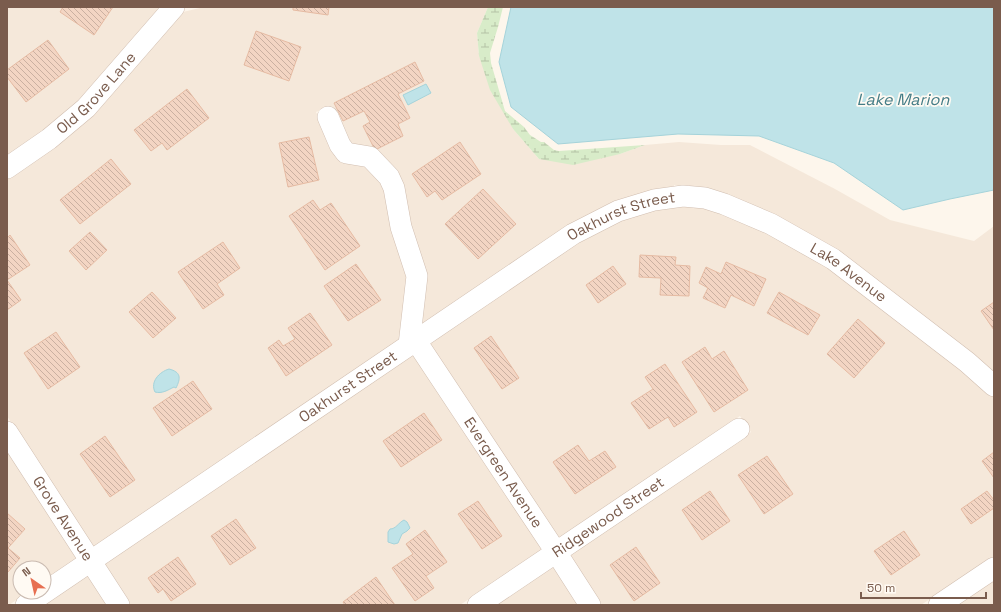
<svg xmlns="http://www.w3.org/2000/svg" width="1001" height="612" viewBox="0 0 1001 612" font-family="'Space Grotesk',sans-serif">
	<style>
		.residential { fill: #f5e8da }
		.wetland { fill: url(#wetland-marsh) }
		.water { fill: #bfe3e8; stroke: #a5d3da }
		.building { fill: url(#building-back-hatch); stroke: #e6bba3 }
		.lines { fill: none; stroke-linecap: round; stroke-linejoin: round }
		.minor-casing { stroke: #d1beb0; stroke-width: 22 }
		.minor { stroke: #fff; stroke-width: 21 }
		.labels { text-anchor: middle; stroke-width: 3.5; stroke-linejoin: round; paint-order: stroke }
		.street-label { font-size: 15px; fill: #7a5c4d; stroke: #fffaf3 }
		.water-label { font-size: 16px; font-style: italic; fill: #437c86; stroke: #fffaf3 }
	</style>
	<defs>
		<pattern id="wetland-marsh" width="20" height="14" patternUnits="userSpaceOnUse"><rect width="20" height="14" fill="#d8ecc9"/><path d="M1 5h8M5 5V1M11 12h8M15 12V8" fill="none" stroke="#b4c2a5"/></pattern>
		<pattern id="building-back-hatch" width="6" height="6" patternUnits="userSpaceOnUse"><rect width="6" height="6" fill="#f3d5c3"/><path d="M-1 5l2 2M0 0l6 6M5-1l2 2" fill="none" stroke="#cab0a1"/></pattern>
	</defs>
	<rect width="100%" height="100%" fill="#fdf6ec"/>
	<g class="residential">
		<path d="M 7,7 L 162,7 L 80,101 L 43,131 L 7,156 Z"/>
		<path d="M 204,7 L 488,7 L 477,33 L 479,56 L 513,129 L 539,159 L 620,154 L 645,145 L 679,142 L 721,145 L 750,145 L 835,189 L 890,220 L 974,241 L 994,226 L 994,375 L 836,251 L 690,187 L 689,185 L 681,186 L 674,185 L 674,187 L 421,326 L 409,226 L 402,185 L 350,144 L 348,141 L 332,106 L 316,112 L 334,151 L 366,166 L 382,182 L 408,276 L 401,339 L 92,548 L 7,416 L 7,179 L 55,147 L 92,115 L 183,12 Z"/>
		<path d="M 684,205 L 704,207 L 768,233 L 829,267 L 962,369 L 994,397 L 994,556 L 921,605 L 600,605 L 569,555 L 751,432 L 740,416 L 558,539 L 428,345 L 578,242 L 622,220 L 657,209 Z"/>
		<path d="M 412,355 L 416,356 L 544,549 L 460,605 L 129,605 L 103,564 Z"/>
		<path d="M 7,448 L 78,558 L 44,581 L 44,568 L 20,568 L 20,592 L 28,592 L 9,605 L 7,605 Z"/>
		<path d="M 554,565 L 580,605 L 495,605 Z"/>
		<path d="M 89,574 L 109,605 L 43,605 Z"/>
		<path d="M 994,580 L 994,605 L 956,605 Z"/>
	</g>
	<path class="wetland" d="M 488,7 L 503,7 L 498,27 L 490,53 L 491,63 L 505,111 L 524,127 L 530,135 L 541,142 L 544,142 L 554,150 L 559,151 L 645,145 L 620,154 L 573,165 L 539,159 L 513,129 L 490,90 L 479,56 L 477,33 Z"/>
	<g class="water">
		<path d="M 511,7 L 994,7 L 994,190 L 950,199 L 903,210 L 834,163 L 759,136 L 678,134 L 558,144 L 511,107 L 499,62 Z"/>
		<path d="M 426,84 L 431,93 L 408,105 L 403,95 Z"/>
		<path d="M 169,369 C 181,372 181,378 176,388 L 174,387 C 168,390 162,394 155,392 C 150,382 159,372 169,369 Z"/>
		<path d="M 404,520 L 407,522 L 410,528 L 407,531 L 402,534 L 398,543 L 394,544 L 388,542 L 388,532 L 390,529 C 396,529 398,523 404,520 Z"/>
	</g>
	<g class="building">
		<path d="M 63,7 L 113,7 L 94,35 L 60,12 Z"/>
		<path d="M 293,7 L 329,7 L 328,15 L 293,10 Z"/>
		<path d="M 256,31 L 301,47 L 289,81 L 244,65 Z"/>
		<path d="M 48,40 L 69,69 L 26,102 L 7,77 L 7,70 Z"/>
		<path d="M 415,62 L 424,81 L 398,94 L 410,118 L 398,124 L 403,136 L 375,150 L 363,126 L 370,122 L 364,111 L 343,121 L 334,103 Z"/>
		<path d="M 187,89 L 209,118 L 167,150 L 162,143 L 151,151 L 134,130 Z"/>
		<path d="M 309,137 L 319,180 L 288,187 L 279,143 Z"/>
		<path d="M 460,142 L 481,174 L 442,200 L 435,191 L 427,197 L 412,174 Z"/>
		<path d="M 111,159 L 131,184 L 80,224 L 60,200 Z"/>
		<path d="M 483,189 L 516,224 L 478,259 L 445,224 Z"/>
		<path d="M 313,200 L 320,210 L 331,203 L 360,246 L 325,270 L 289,216 Z"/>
		<path d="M 90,232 L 107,250 L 86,270 L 69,251 Z"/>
		<path d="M 10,235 L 30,265 L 7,280 L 21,300 L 7,310 L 7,238 Z"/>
		<path d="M 223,242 L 240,268 L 217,284 L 224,295 L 203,309 L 178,272 Z"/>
		<path d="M 640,255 L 676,257 L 675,265 L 690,266 L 689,296 L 660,295 L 661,278 L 639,277 Z"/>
		<path d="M 726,262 L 766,279 L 754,306 L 731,295 L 725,308 L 703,298 L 708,288 L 699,283 L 706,267 L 721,274 Z"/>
		<path d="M 356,264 L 381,300 L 348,321 L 324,286 Z"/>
		<path d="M 613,266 L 626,284 L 598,303 L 586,285 Z"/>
		<path d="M 152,292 L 176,318 L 153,338 L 129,312 Z"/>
		<path d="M 779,292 L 820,315 L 808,335 L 767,313 Z"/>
		<path d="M 994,302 L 994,330 L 981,311 Z"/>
		<path d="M 310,313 L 332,345 L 286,376 L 268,348 L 279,340 L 283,346 L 295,339 L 288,328 Z"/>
		<path d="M 858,319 L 885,343 L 854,378 L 827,354 Z"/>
		<path d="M 56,332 L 80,367 L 48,389 L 24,353 Z"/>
		<path d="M 491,336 L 519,378 L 502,389 L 474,348 Z"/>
		<path d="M 705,347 L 712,359 L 724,351 L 748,390 L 714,412 L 682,362 Z"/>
		<path d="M 665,364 L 697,412 L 674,427 L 668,417 L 649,429 L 631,403 L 653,389 L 645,377 Z"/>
		<path d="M 193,381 L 212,409 L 172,436 L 153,408 Z"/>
		<path d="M 424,413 L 442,440 L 401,467 L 383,441 Z"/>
		<path d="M 105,436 L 135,480 L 110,497 L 80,454 Z"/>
		<path d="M 578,445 L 589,461 L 605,451 L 616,467 L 575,494 L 553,462 Z"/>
		<path d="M 994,452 L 994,478 L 982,461 Z"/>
		<path d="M 767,456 L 793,494 L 764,514 L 738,475 Z"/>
		<path d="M 710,491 L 730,521 L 702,540 L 682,510 Z"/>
		<path d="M 987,491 L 994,500 L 994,508 L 971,524 L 961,509 Z"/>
		<path d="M 478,501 L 502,536 L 482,549 L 458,514 Z"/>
		<path d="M 7,513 L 25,529 L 8,548 L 20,558 L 8,572 L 7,571 Z"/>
		<path d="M 236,519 L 256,548 L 230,565 L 211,536 Z"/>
		<path d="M 425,530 L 447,562 L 426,576 L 434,588 L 415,601 L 392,568 L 413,554 L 406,544 Z"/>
		<path d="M 904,531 L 920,555 L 891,575 L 874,551 Z"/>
		<path d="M 636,547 L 660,583 L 634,601 L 610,565 Z"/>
		<path d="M 178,557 L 196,584 L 171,601 L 163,589 L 158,593 L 148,578 Z"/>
		<path d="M 376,577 L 395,605 L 345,605 L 343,602 Z"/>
	</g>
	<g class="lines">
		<defs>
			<g id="minor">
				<path d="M 328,117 L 340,145 L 346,153 L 370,157 L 389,177 L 394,188 L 401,227 L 417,276 L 409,345"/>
				<path id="s1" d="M 7,168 L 49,139 L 86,108 L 174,7"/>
				<path id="s2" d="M 416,341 L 556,552 L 590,605"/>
				<path id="s3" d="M 7,432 L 119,605"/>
				<path id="s4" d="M 26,605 L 573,234 L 618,211 L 654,200 L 683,196 L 705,198 L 724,204 L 771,224 L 833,259 L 967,362 L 994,386"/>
				<path id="s5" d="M 478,605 L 739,429"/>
				<path d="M 939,605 L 994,568"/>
			</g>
		</defs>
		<use href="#minor" class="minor-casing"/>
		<use href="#minor" class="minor"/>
	</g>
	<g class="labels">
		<g class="street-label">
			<text dy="5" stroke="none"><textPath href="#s1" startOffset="117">Old Grove Lane</textPath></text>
			<text dy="5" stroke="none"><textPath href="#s4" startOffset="713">Oakhurst Street</textPath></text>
			<text dy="5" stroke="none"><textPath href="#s4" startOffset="963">Lake Avenue</textPath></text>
			<text dy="5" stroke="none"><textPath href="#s4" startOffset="389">Oakhurst Street</textPath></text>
			<text dy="5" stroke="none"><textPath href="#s2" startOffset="158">Evergreen Avenue</textPath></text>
			<text dy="5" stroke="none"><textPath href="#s5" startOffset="157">Ridgewood Street</textPath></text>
			<text dy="5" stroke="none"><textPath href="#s3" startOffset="103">Grove Avenue</textPath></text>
		</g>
		<g class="water-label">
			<text x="903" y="105">Lake Marion</text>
		</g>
	</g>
	<rect width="1001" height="612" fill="none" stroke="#7a5c4d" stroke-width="16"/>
	<g transform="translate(32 580) rotate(326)"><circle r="19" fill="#fffaf3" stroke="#cabbb1"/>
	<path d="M0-3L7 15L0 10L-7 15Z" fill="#e76f51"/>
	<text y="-6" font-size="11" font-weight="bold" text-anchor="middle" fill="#7a5c4d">N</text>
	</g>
	<path d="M861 592v6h125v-6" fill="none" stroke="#7a5c4d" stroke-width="2"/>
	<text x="867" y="592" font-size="12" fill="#7a5c4d" stroke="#fffaf3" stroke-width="3" paint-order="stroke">50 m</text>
</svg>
